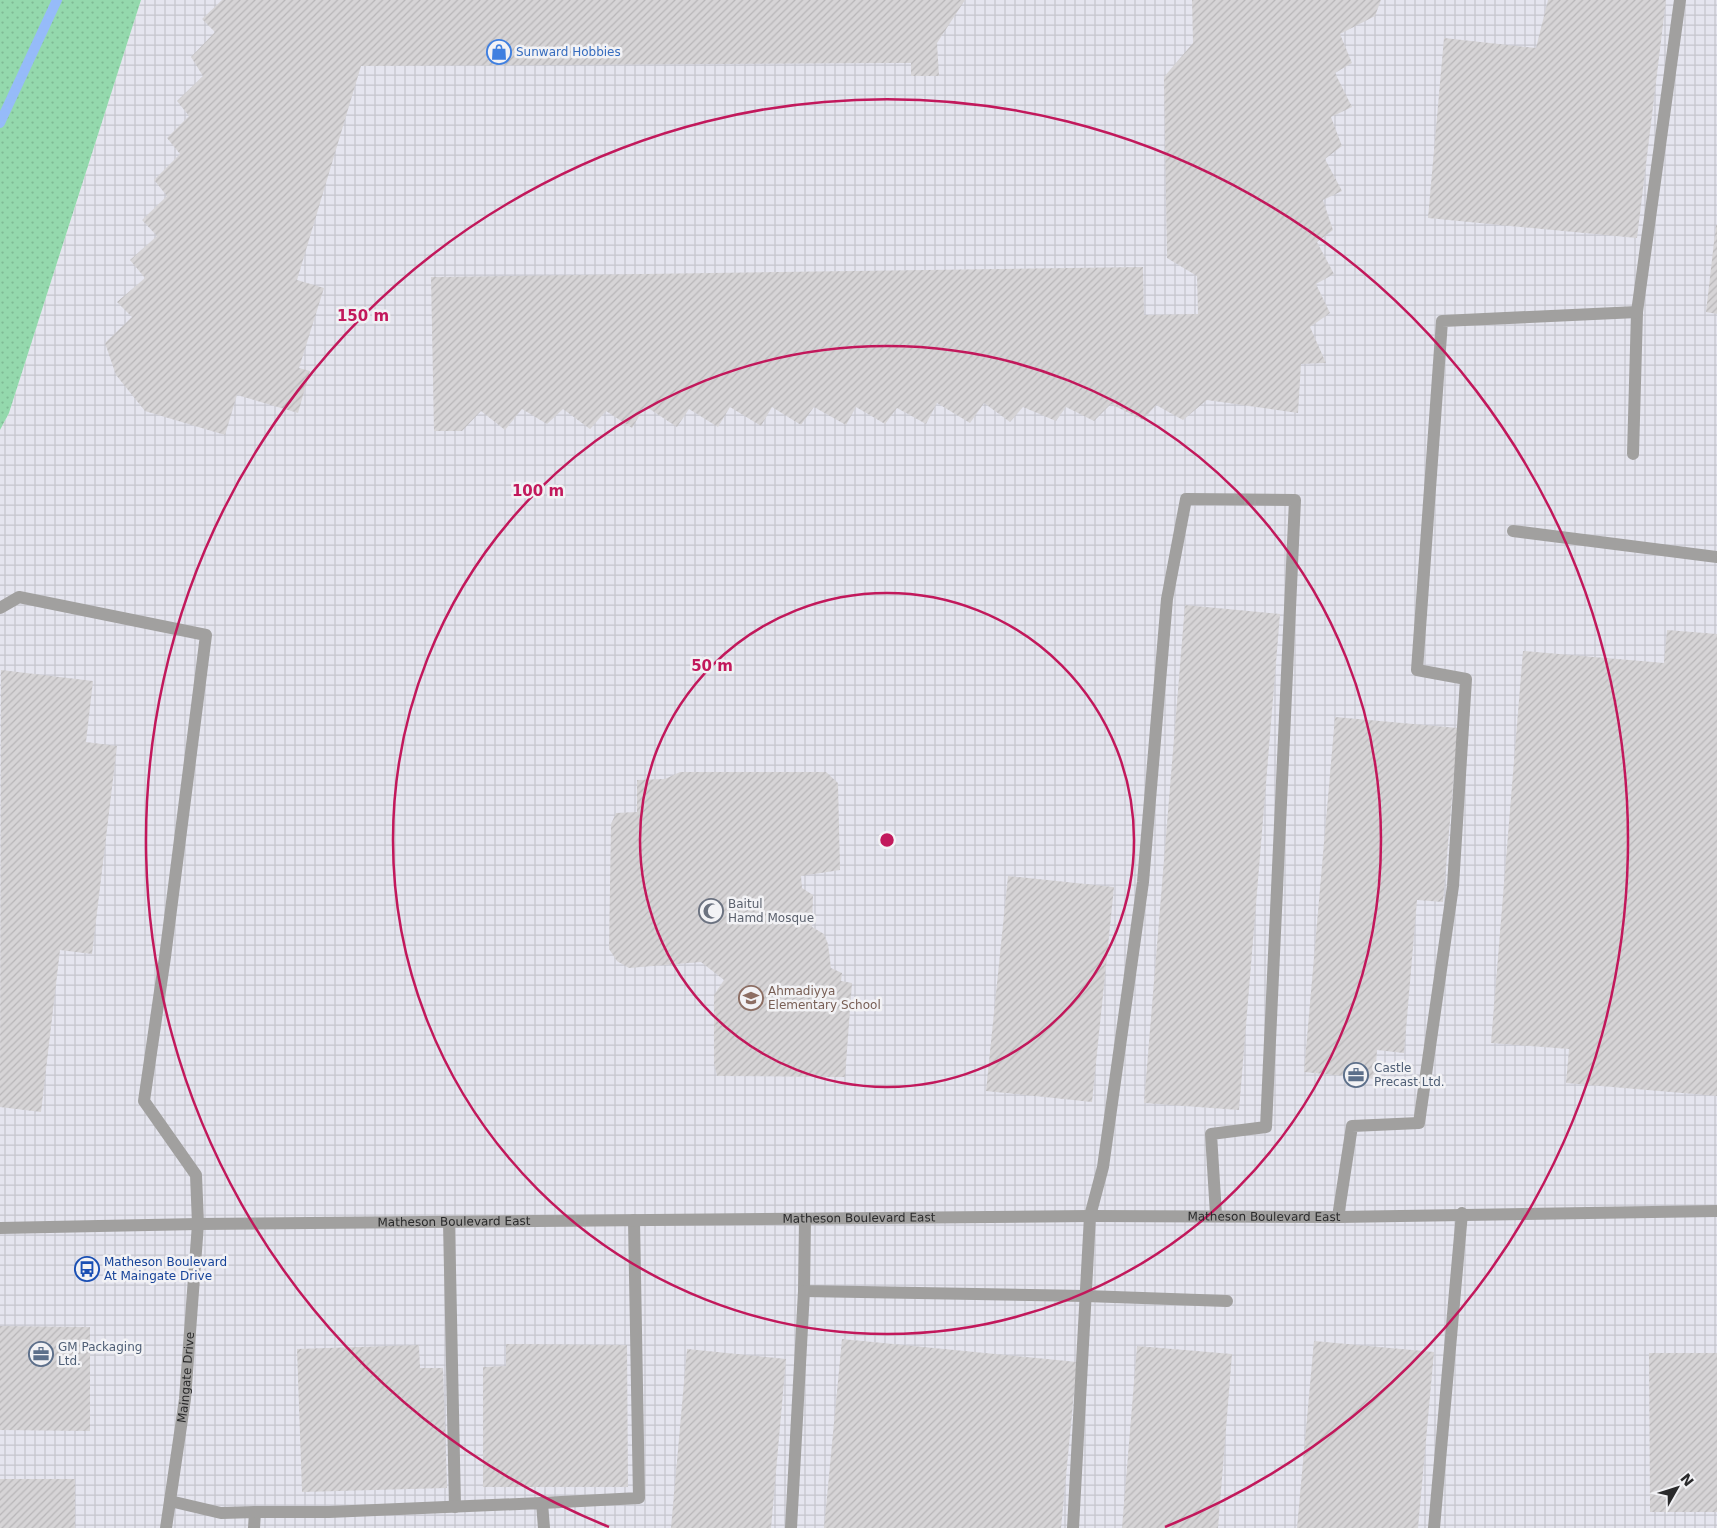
<svg xmlns="http://www.w3.org/2000/svg" width="1717" height="1528" viewBox="0 0 1717 1528" font-family="'DejaVu Sans',sans-serif">
	<style>
		.industrial { fill: url(#industrial-grid) }
		.grass { fill: url(#grass-dots) }
		.lines { fill: none; stroke-linecap: round; stroke-linejoin: round }
		.stream { stroke: #96bbf9; stroke-width: 10 }
		.building { fill: url(#building-hatch) }
		.service { stroke: #a1a09f; stroke-width: 12 }
		.minor { stroke: #a1a09f; stroke-width: 12 }
		.tertiary { stroke: #a1a09f; stroke-width: 12 }
		.ring { fill: none; stroke: #c2185b; stroke-width: 2.5 }
		.labels { text-anchor: middle; stroke-width: 5; stroke-linejoin: round; paint-order: stroke }
		.shop-label { font-size: 12px; fill: #366cbe; stroke: #f2f2f5; text-anchor: start }
		.worship-label { font-size: 12px; fill: #5b616d; stroke: #f2f2f5; text-anchor: start }
		.education-label { font-size: 12px; fill: #785e54; stroke: #f2f2f5; text-anchor: start }
		.service-label { font-size: 12px; fill: #4e5e75; stroke: #f2f2f5; text-anchor: start }
		.street-label { font-size: 12px; fill: #2a2a2b; stroke: #f2f2f5 }
		.transit-label { font-size: 12px; fill: #164399; stroke: #f2f2f5; text-anchor: start }
		.centre { fill: #c2185b; stroke: #f2f2f5; stroke-width: 2.5 }
		.ring-label { font-size: 15px; text-anchor: middle; font-weight: bold; fill: #c2185b; stroke: #f2f2f5; stroke-width: 5; stroke-linejoin: round; paint-order: stroke }
	</style>
	<defs>
		<pattern id="industrial-grid" width="8" height="8" patternUnits="userSpaceOnUse" patternTransform="scale(1.25)"><rect width="8" height="8" fill="#e5e5ef"/><path d="M0 4h8M4 0v8" fill="none" stroke="#c5c5cd"/></pattern>
		<pattern id="grass-dots" width="8" height="8" patternUnits="userSpaceOnUse" patternTransform="scale(1.25)"><rect width="8" height="8" fill="#94d9ad"/><path d="M2 2h.1M6 6h.1" fill="none" stroke="#80ba95" stroke-width="1.8" stroke-linecap="round"/></pattern>
		<pattern id="building-hatch" width="6" height="6" patternUnits="userSpaceOnUse" patternTransform="scale(1.25)"><rect width="6" height="6" fill="#d6d4d6"/><path d="M-1 1l2-2M0 6l6-6M5 7l2-2" fill="none" stroke="#b8b6b8"/></pattern>
	</defs>
	<rect width="100%" height="100%" fill="#f2f2f5"/>
	<path class="industrial" d="M 141,0 L 1717,0 L 1717,1528 L 0,1528 L 0,430 L 9,413 Z"/>
	<path class="grass" d="M 0,0 L 141,0 L 9,413 L 0,430 Z"/>
	<g class="lines">
		<path class="stream" d="M 0,123 L 57,0"/>
	</g>
	<g class="building">
		<path d="M 222,0 L 965,0 L 937,43 L 939,76 L 911,76 L 911,63 L 361,66 L 297,280 L 324,288 L 299,368 L 310,371 L 298,413 L 237,395 L 225,435 L 145,411 L 116,375 L 105,343 L 132,317 L 117,302 L 145,278 L 130,260 L 157,236 L 142,220 L 167,196 L 154,180 L 180,154 L 167,138 L 189,116 L 177,101 L 203,76 L 191,57 L 215,32 L 202,19 Z"/>
		<path d="M 1192,0 L 1381,0 L 1375,16 L 1340,34 L 1352,63 L 1335,73 L 1352,107 L 1331,117 L 1342,146 L 1325,159 L 1342,191 L 1323,200 L 1333,230 L 1317,242 L 1334,274 L 1316,284 L 1330,313 L 1310,327 L 1326,363 L 1301,364 L 1298,413 L 1207,400 L 1183,420 L 1156,405 L 1143,420 L 1111,404 L 1094,421 L 1066,407 L 1056,421 L 1023,407 L 1010,422 L 984,403 L 970,423 L 937,403 L 926,424 L 897,408 L 885,424 L 856,407 L 846,425 L 814,407 L 801,425 L 772,407 L 761,426 L 730,407 L 718,427 L 689,409 L 677,427 L 645,406 L 632,428 L 606,411 L 590,429 L 563,409 L 547,424 L 522,409 L 505,430 L 481,411 L 462,431 L 434,431 L 431,277 L 1143,267 L 1144,315 L 1198,314 L 1197,276 L 1167,258 L 1164,77 L 1193,43 Z"/>
		<path d="M 1548,0 L 1666,0 L 1637,238 L 1428,218 L 1444,38 L 1536,48 Z"/>
		<path d="M 1716,225 L 1717,225 L 1717,314 L 1706,312 Z"/>
		<path d="M 1185,605 L 1280,614 L 1239,1110 L 1144,1103 Z"/>
		<path d="M 1667,630 L 1717,634 L 1717,1096 L 1566,1083 L 1569,1049 L 1491,1043 L 1523,651 L 1664,663 Z"/>
		<path d="M 1,670 L 93,681 L 86,742 L 117,746 L 92,954 L 60,950 L 41,1112 L 0,1107 Z"/>
		<path d="M 1335,717 L 1458,728 L 1443,902 L 1417,900 L 1404,1053 L 1377,1050 L 1375,1079 L 1304,1072 Z"/>
		<path d="M 680,772 L 826,772 L 838,783 L 840,870 L 801,876 L 802,888 L 813,895 L 812,927 L 824,934 L 828,944 L 831,968 L 842,973 L 841,981 L 852,983 L 845,1077 L 717,1076 L 714,1063 L 714,995 L 724,980 L 701,962 L 629,968 L 617,961 L 609,949 L 611,824 L 616,813 L 637,812 L 637,780 L 665,779 Z"/>
		<path d="M 1008,876 L 1114,887 L 1092,1102 L 986,1091 Z"/>
		<path d="M 0,1326 L 90,1327 L 90,1431 L 0,1430 Z"/>
		<path d="M 842,1339 L 1077,1362 L 1061,1528 L 824,1528 Z"/>
		<path d="M 1314,1341 L 1434,1352 L 1418,1528 L 1297,1528 Z"/>
		<path d="M 506,1344 L 627,1345 L 628,1487 L 483,1487 L 483,1367 L 506,1366 Z"/>
		<path d="M 419,1345 L 420,1368 L 443,1368 L 447,1488 L 302,1492 L 297,1349 Z"/>
		<path d="M 1137,1346 L 1232,1354 L 1218,1528 L 1122,1528 Z"/>
		<path d="M 687,1349 L 786,1359 L 771,1528 L 671,1528 Z"/>
		<path d="M 1649,1353 L 1717,1353 L 1717,1512 L 1650,1512 Z"/>
		<rect x="0" y="1479" width="75" height="49"/>
	</g>
	<g class="lines">
		<g class="service">
			<path d="M 1633,454 L 1637,312"/>
			<path d="M 1513,531 L 1717,557"/>
			<path d="M 0,608 L 19,597 L 206,635 L 165,957 L 144,1101 L 196,1175 L 198,1224"/>
			<path d="M 1338,1217 L 1352,1126 L 1419,1123 L 1453,886 L 1466,679 L 1417,670 L 1442,321 L 1637,312 L 1680,0"/>
			<path d="M 805,1219 L 804,1291 L 1086,1296 L 1227,1301"/>
			<path d="M 449,1222 L 455,1507"/>
			<path d="M 170,1501 L 221,1513 L 255,1512 L 254,1528"/>
			<path d="M 542,1503 L 639,1498 L 634,1220"/>
			<path d="M 255,1512 L 329,1512 L 542,1503 L 544,1528"/>
			<path d="M 791,1528 L 804,1291"/>
			<path d="M 1073,1528 L 1090,1216 L 1103,1167 L 1143,882 L 1167,599 L 1186,499 L 1295,500 L 1266,1127 L 1211,1134 L 1216,1215"/>
			<path d="M 1434,1528 L 1462,1213"/>
		</g>
		<path class="minor" id="s1" d="M 166,1528 L 185,1399 L 198,1224"/>
		<path class="tertiary" id="s2" d="M 0,1228 L 198,1224 L 1090,1216 L 1338,1217 L 1717,1211"/>
	</g>
	<g class="ring">
		<circle cx="887" cy="840" r="247"/>
		<circle cx="887" cy="840" r="494"/>
		<path d="M609 1527A741 741 0 1 1 1165 1527"/>
	</g>
	<defs>
		<symbol id="shop-ring" viewBox="-11 -11 22 22"><circle r="9.5" fill="#f2f2f5" stroke="#3f7fe0" stroke-width="1.5"/><path d="M-5-2.5h2.3a2.7 3.5 0 0 1 5.4 0H5L5.5 6h-11ZM-1.5-2.5h3a1.5 2.3 0 0 0-3 0Z" fill="#3f7fe0"/></symbol>
		<symbol id="mosque-ring" viewBox="-11 -11 22 22"><circle r="9.5" fill="#f2f2f5" stroke="#6b7280" stroke-width="1.5"/><path d="M3.5-4.9A6 6 0 1 0 3.5 4.9A5 5 0 1 1 3.5-4.9Z" fill="#6b7280"/></symbol>
		<symbol id="school-ring" viewBox="-11 -11 22 22"><circle r="9.5" fill="#f2f2f5" stroke="#8d6e63" stroke-width="1.5"/><path d="M0-5L7-2L0 1L-7-2ZM-4 1L0 2.5L4 1V4Q0 6-4 4Z" fill="#8d6e63"/></symbol>
		<symbol id="office-ring" viewBox="-11 -11 22 22"><circle r="9.5" fill="#f2f2f5" stroke="#5c6f8a" stroke-width="1.5"/><path d="M-6-3h4V-5.5h4V-3h4V5H-6ZM-1-4.5V-3h2v-1.5ZM-6 0V1H6V0Z" fill="#5c6f8a"/></symbol>
		<symbol id="bus-ring" viewBox="-11 -11 22 22"><circle r="9.5" fill="#f2f2f5" stroke="#1a4fb4" stroke-width="1.5"/><path d="M-5-6H5V4H4V6H2V4H-2V6H-4V4H-5ZM-3.5-4V0h7V-4ZM-3.5 1.2v1.5H-2V1.2ZM2 1.2v1.5H3.5V1.2Z" fill="#1a4fb4"/></symbol>
	</defs>
	<g fill-rule="evenodd">
		<use href="#shop-ring" x="485" y="38" width="28" height="28"/>
		<use href="#mosque-ring" x="697" y="897" width="28" height="28"/>
		<use href="#school-ring" x="737" y="984" width="28" height="28"/>
		<use href="#office-ring" x="1342" y="1061" width="28" height="28"/>
		<use href="#bus-ring" x="73" y="1255" width="28" height="28"/>
		<use href="#office-ring" x="27" y="1340" width="28" height="28"/>
	</g>
	<g class="labels">
		<g class="shop-label">
			<text x="516" y="56">Sunward Hobbies</text>
		</g>
		<g class="worship-label">
			<text x="728" y="908">Baitul<tspan x="728" dy="14">Hamd Mosque</tspan></text>
		</g>
		<g class="education-label">
			<text x="768" y="995">Ahmadiyya<tspan x="768" dy="14">Elementary School</tspan></text>
		</g>
		<g class="service-label">
			<text x="1374" y="1072">Castle<tspan x="1374" dy="14">Precast Ltd.</tspan></text>
			<text x="58" y="1351">GM Packaging<tspan x="58" dy="14">Ltd.</tspan></text>
		</g>
		<g class="street-label">
			<text dy="4" stroke="none"><textPath href="#s2" startOffset="1264">Matheson Boulevard East</textPath></text>
			<text dy="4" stroke="none"><textPath href="#s2" startOffset="859">Matheson Boulevard East</textPath></text>
			<text dy="4" stroke="none"><textPath href="#s2" startOffset="454">Matheson Boulevard East</textPath></text>
			<text dy="4" stroke="none"><textPath href="#s1" startOffset="152">Maingate Drive</textPath></text>
		</g>
		<g class="transit-label">
			<text x="104" y="1266">Matheson Boulevard<tspan x="104" dy="14">At Maingate Drive</tspan></text>
		</g>
	</g>
	<circle cx="887" cy="840" r="8" class="centre"/>
	<g class="ring-label">
		<text x="363" y="321">150 m</text>
		<text x="538" y="496">100 m</text>
		<text x="712" y="671">50 m</text>
	</g>
	<g transform="translate(1677 1488) rotate(51)" stroke="#f2f2f5" stroke-width="4" paint-order="stroke">
	<path d="M0-4L9 19L0 12L-9 19Z" fill="#2a2a2b"/>
	<text y="-8" font-size="14" font-weight="bold" text-anchor="middle" fill="#2a2a2b">N</text>
	</g>
</svg>
